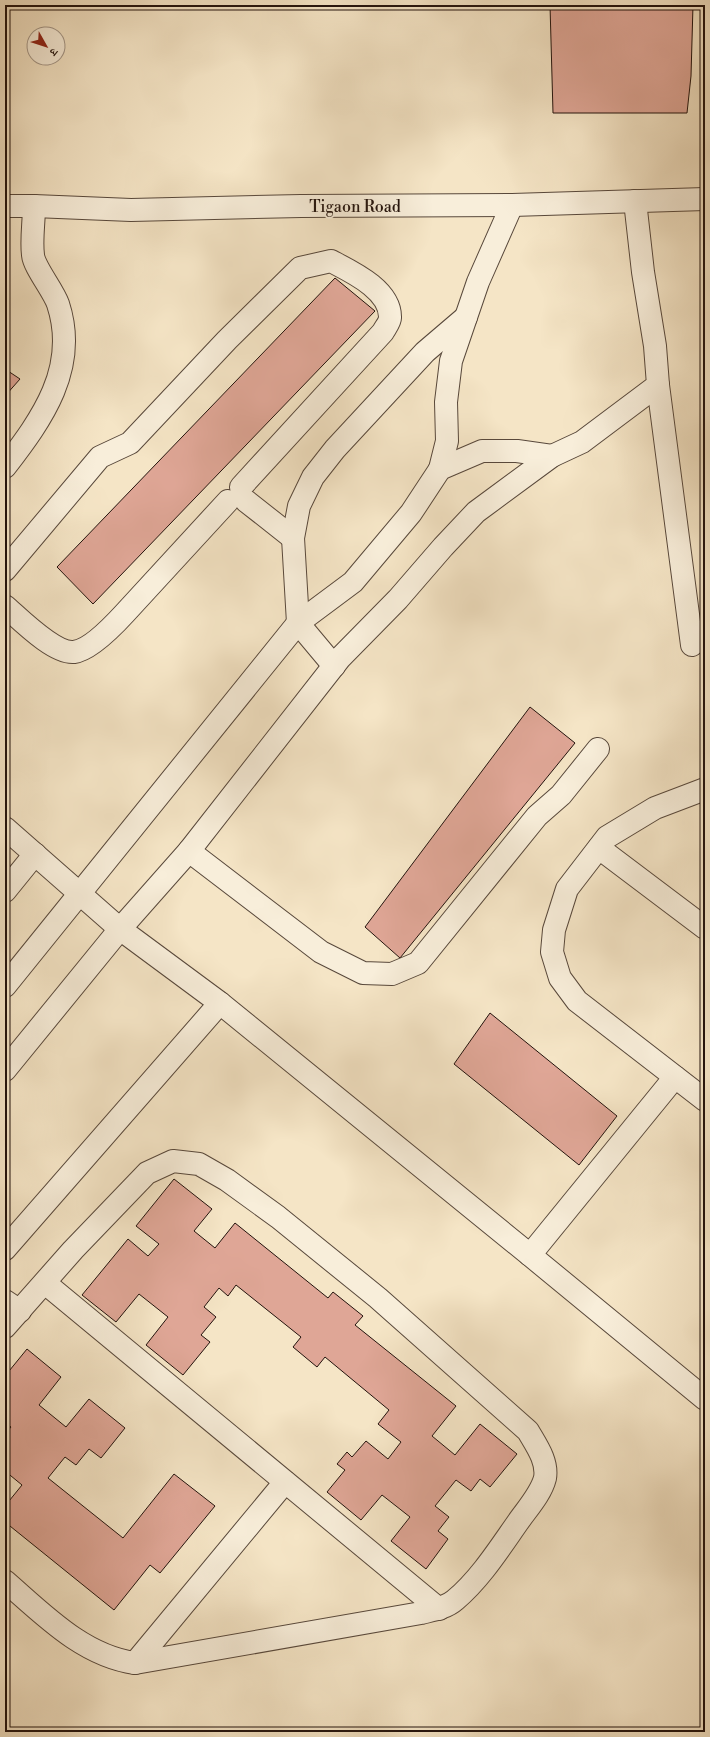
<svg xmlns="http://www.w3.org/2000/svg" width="710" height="1737" viewBox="0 0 710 1737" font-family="'Libre Bodoni','Noto Serif Devanagari',serif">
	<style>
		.building { fill: #dfa696; stroke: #23130d }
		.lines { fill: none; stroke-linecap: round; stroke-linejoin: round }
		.minor-casing { stroke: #58483b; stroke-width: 24 }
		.minor { stroke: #f8eeda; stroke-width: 22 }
		.labels { text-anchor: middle; stroke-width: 3.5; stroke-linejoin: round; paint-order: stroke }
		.street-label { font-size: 16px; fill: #23130d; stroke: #f8eeda }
	</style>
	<rect width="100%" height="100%" fill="#f5e5c6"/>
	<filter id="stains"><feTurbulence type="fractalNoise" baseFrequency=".005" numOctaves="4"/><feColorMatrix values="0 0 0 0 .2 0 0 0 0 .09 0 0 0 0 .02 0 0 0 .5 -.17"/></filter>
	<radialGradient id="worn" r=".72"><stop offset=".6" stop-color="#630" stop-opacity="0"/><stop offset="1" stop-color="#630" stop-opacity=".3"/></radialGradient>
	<g class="building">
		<path d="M 550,5 L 693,5 L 691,76 L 687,113 L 553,113 Z"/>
		<path d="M 335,278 L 375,311 L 93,604 L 57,567 Z"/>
		<path d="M 5,369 L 20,379 L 5,396 Z"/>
		<path d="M 530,707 L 575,743 L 400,958 L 365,927 Z"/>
		<path d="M 490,1013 L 617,1116 L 579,1165 L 454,1064 Z"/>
		<path d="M 174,1179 L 212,1209 L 194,1231 L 215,1248 L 235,1223 L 328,1298 L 333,1292 L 363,1316 L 355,1325 L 456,1406 L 432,1436 L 455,1455 L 480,1424 L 517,1454 L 490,1487 L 480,1479 L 471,1491 L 456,1480 L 435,1506 L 449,1517 L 438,1531 L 448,1539 L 426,1569 L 391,1541 L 410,1517 L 382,1495 L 361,1520 L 327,1492 L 345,1470 L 337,1464 L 347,1452 L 352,1457 L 366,1441 L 388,1459 L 401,1442 L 378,1424 L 389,1410 L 325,1357 L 317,1367 L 293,1347 L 301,1337 L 236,1285 L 228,1296 L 219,1288 L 204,1307 L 216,1317 L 201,1335 L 210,1342 L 183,1375 L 146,1345 L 168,1317 L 139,1294 L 116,1322 L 82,1295 L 128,1239 L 148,1256 L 159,1244 L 136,1226 Z"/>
		<path d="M 27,1349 L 61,1377 L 39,1405 L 66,1427 L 89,1399 L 125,1428 L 101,1458 L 89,1449 L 76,1465 L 65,1457 L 48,1478 L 123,1538 L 174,1474 L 215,1506 L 160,1573 L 150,1565 L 114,1610 L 5,1522 L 5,1506 L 22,1485 L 5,1471 L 5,1434 L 11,1427 L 5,1422 L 5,1419 L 9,1413 L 5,1410 L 5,1376 Z"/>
	</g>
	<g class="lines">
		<defs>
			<g id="minor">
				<path d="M 5,206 L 34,206 L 131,210 L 301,206 L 512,205 L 705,199"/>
				<path d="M 658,385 L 692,645"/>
				<path d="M 5,467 C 42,419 79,368 58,304 C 53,290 34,267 33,255 C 31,240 34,222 34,206"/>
				<path d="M 440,469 L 447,441 L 446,402 L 451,361 L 478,282 L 512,205"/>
				<path d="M 246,501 L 293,538"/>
				<path d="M 5,570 L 100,457 L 130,443 L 227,340 L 300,268 L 331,261 C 352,272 391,290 390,318 C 390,322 385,328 383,332 L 241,487"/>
				<path d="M 5,606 C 20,619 54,654 74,652 C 90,650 114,625 125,613 L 228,501"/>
				<path d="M 334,666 L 298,623 L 293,538 L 299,506 L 313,477 L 335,449 L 425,352 L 466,317"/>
				<path d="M 705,789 L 655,808 L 607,837 L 567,889 L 554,930 L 552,952 L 560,978 L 577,1001 L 705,1100"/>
				<path d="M 5,828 L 120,929 L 220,1003 L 530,1255 L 705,1399"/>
				<path d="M 599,848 L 705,928"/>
				<path d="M 189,851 L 321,952 L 363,973 L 392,974 L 418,963 L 537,816 L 561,795 L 598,749"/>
				<path d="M 5,891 L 35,854"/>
				<path d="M 5,986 L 298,623 L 353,582 L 411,513 L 440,469 L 482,451 L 517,451 L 552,456"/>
				<path d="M 5,1070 L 120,929 L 189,851 L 340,658 L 398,599 L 443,547 L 476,512 L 552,456 L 582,442 L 658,385 L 655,346 L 643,272 L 635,201"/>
				<path d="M 5,1249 L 220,1003"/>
				<path d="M 530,1255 L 675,1077"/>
				<path d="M 45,1283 L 439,1609"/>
				<path d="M 5,1301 L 20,1311"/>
				<path d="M 5,1327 L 73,1250 L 147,1173 L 173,1161 L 199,1164 L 227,1180 L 278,1217 L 378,1298 L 528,1431 C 536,1445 548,1461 545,1478 C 541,1494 527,1509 518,1522 C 499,1549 480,1579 455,1600 C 446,1608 433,1610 421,1613 L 135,1663 C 83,1656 43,1614 5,1581"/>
				<path d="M 135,1663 L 285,1482"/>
			</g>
		</defs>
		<use href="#minor" class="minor-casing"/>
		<use href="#minor" class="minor"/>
	</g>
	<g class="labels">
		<g class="street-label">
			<text x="355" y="212">Tigaon Road</text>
		</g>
	</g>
	<rect width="710" height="1737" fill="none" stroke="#f5e5c6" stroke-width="20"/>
	<rect x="6" y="6" width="698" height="1725" fill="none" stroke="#23130d" stroke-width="2"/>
	<rect x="10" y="10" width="690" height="1717" fill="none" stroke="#23130d"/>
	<g transform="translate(46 46) rotate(129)"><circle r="19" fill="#f8eeda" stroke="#a39688"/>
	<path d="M0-3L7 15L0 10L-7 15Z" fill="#8f2418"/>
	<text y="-6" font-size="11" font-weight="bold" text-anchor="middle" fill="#23130d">उ</text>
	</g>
	<rect width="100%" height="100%" filter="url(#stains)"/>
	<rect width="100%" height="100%" fill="url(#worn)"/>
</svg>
